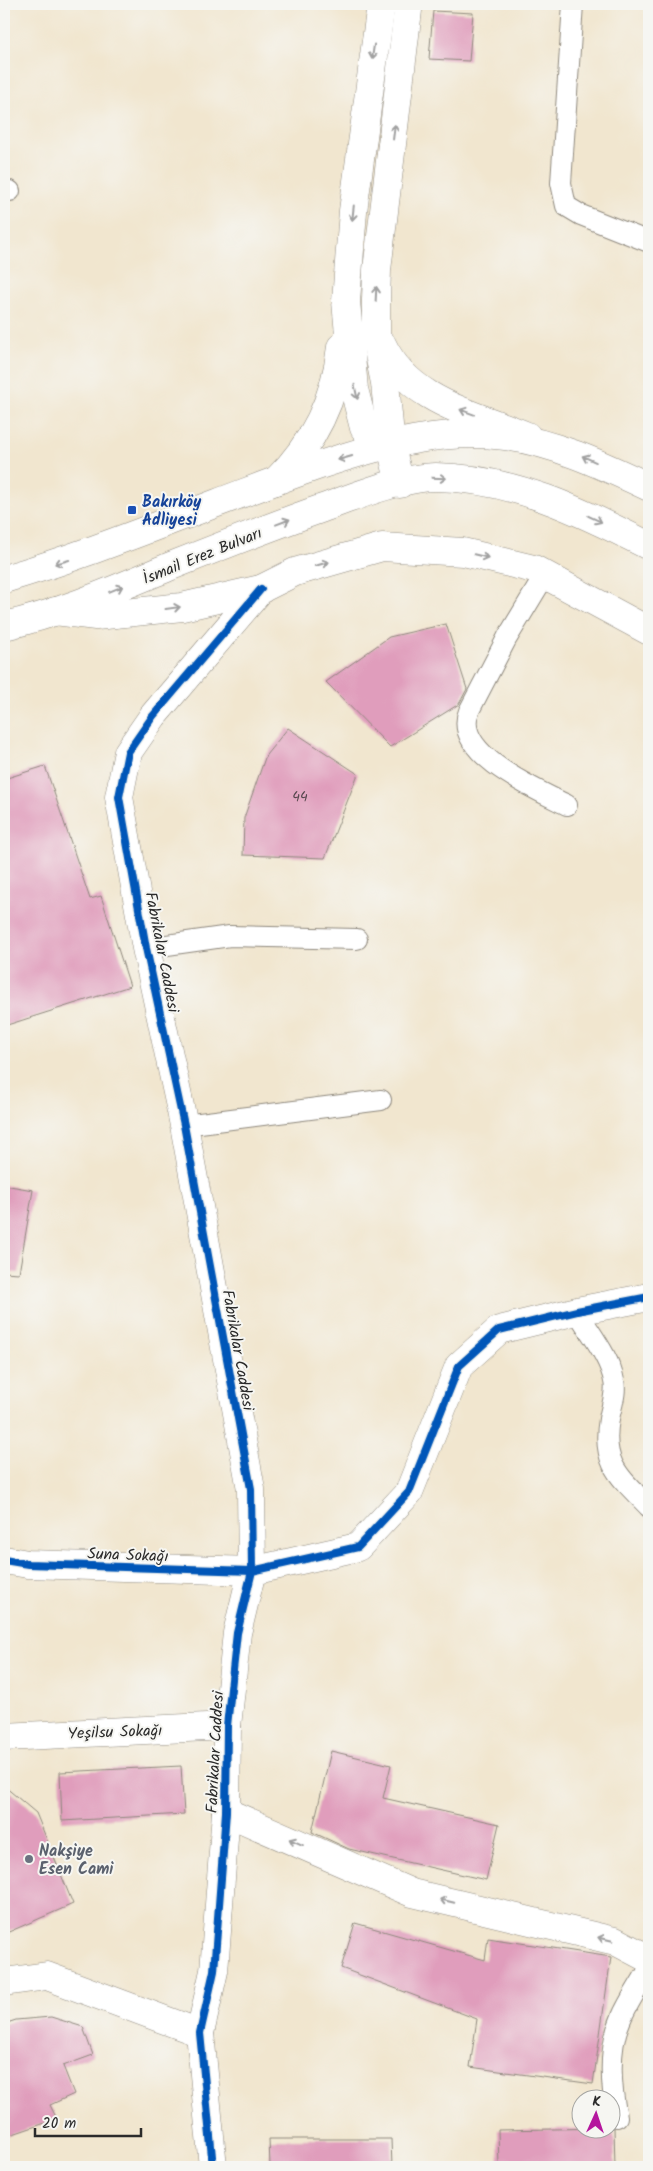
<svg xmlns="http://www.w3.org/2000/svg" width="653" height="2171" viewBox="0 0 653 2171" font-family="Kalam,sans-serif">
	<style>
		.building { fill: #e09dbc }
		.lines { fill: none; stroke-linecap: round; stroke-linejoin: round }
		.service-casing { stroke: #8e887d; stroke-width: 22 }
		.minor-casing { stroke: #8e887d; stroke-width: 29 }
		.tertiary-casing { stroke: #8e887d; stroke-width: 29 }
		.service { stroke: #fff; stroke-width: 20 }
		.minor { stroke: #fff; stroke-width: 28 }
		.tertiary { stroke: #fff; stroke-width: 28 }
		.cycleway-casing { stroke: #f6f6f2; stroke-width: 11 }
		.cycleway { stroke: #0057b8; stroke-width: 8 }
		.oneway { stroke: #a0a0a0 }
		.transit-dot { fill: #1a4fb4; stroke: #f6f6f2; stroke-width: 2 }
		.worship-dot { fill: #6b7280; stroke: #f6f6f2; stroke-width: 2 }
		.labels { text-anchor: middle; stroke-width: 4; stroke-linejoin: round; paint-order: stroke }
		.number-label { font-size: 14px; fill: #58484f }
		.transit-label { font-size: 16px; font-weight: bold; fill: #164399; stroke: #f6f6f2; text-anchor: start }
		.street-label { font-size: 16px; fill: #2b2b2b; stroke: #f6f6f2 }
		.worship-label { font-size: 16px; font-weight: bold; fill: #5b616d; stroke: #f6f6f2; text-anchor: start }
	</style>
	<rect width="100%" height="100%" fill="#f6f6f2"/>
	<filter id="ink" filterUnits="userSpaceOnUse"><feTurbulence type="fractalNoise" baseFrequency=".02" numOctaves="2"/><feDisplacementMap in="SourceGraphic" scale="10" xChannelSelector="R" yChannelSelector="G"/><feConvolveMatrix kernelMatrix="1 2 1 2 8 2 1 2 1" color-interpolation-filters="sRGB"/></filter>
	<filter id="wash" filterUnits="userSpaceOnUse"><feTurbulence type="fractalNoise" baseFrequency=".0096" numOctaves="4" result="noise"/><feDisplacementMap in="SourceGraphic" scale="20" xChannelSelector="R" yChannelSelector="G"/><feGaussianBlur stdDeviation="1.12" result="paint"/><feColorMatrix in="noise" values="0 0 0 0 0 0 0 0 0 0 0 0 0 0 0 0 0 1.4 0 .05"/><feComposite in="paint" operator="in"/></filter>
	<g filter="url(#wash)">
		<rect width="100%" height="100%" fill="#f1e6cf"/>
		<g id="blocks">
			<g class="building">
				<path d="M 433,11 L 473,13 L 469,61 L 429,59 Z"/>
				<path d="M 446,624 L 467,689 L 459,704 L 390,747 L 326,682 L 389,637 Z"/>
				<path d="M 288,728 L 358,774 L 325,858 L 243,855 L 244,818 L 266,755 Z"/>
				<path d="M 45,766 L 90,899 L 101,896 L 130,986 L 4,1026 L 4,779 Z"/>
				<path d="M 4,1185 L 33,1190 L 19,1273 L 4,1272 Z"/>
				<path d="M 331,1751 L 391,1765 L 383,1798 L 499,1824 L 486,1880 L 349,1849 L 312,1832 Z"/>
				<path d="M 181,1766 L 184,1814 L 62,1821 L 60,1772 Z"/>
				<path d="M 4,1786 L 36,1813 L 73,1904 L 4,1934 Z"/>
				<path d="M 355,1923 L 485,1960 L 488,1938 L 611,1957 L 593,2084 L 470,2067 L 477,2019 L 341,1968 Z"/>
				<path d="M 51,2017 L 83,2027 L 93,2055 L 63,2066 L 74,2094 L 50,2105 L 57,2119 L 4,2137 L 4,2024 L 16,2020 Z"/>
				<path d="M 610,2127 L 614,2128 L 615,2167 L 499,2167 L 498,2130 L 610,2128 Z"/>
				<path d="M 269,2139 L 391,2139 L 392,2167 L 270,2167 Z"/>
			</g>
		</g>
	</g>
	<g filter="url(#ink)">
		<use href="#blocks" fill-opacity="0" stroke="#8e887d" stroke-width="1"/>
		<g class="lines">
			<defs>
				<g id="service">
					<path d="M 573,4 L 561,183 L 566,206 L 581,215 L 649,242"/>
					<path d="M 4,191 L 10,191"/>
					<path d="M 545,575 L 507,638 L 469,711 C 451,753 537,790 567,805"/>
					<path d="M 146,948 L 230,936 L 357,939"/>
					<path d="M 184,1125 L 381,1100"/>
					<path d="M 577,1311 C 589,1332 610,1357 614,1381 C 617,1393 611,1407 609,1419 C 601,1464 620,1477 649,1507"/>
					<path d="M 617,2117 C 611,2087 608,2048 621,2019 C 628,2002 640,1985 649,1969"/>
				</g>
				<g id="minor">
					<path d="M 381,4 L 353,211 L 346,301 L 354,389 L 364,428 L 371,435 L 391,446"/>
					<path d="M 382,344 C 409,402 473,413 527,436"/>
					<path d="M 276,481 C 314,443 335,400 341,347"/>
					<path d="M 400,484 L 391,446 L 385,383 L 376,340 L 376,300 L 377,270 L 408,10 L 403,4"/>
					<path d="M 55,611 L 96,616 L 182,607 L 261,589 L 295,572 L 382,547 L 463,552 L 534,569 L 649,631"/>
					<path d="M 4,1560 L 28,1564 L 252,1571"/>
					<path d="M 4,1737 L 227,1726"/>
					<path d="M 226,1812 L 412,1893 L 615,1941 L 649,1959"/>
					<path d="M 4,1982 L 47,1976 L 200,2033"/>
					<path d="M 213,2167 L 200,2033 L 214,1971 L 226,1812 L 227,1726 L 237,1633 L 252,1571 L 251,1489 L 184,1125 L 146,948 L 119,797 L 128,752 L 153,716 L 261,589"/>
				</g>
				<g id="tertiary">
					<path d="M 4,579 C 76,558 146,530 217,503 C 300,472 415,423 504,436 C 556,443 602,465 649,487"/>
					<path d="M 4,626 C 62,613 116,589 171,566 C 221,546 272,526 323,508 C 353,497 403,477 436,477 C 513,478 581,511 649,546"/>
					<path d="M 252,1571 L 358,1547 L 409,1492 L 459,1366 L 499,1330 L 577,1311 L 649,1297"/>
				</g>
			</defs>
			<use href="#service" class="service-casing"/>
			<use href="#minor" class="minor-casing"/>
			<use href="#tertiary" class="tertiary-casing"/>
			<use href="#service" class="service"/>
			<use href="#minor" class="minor"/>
			<use href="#tertiary" class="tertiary"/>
			<defs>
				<g id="cycleway">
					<path d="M 4,1560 L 28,1564 L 252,1571 L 358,1547 L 409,1492 L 459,1366 L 499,1330 L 577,1311 L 649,1297"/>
					<path d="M 213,2167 L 200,2033 L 214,1971 L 226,1812 L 227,1726 L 237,1633 L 252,1571 L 251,1489 L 184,1125 L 146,948 L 119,797 L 128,752 L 153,716 L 261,589"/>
				</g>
			</defs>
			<use href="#cycleway" class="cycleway-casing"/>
			<use href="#cycleway" class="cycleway"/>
		</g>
		<defs><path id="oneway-shaft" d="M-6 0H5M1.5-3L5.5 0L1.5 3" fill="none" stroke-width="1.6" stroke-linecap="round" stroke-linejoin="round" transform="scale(1.25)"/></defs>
		<g class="oneway">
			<use href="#oneway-shaft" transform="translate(373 52) rotate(98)"/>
			<use href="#oneway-shaft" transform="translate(394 132) rotate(-83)"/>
			<use href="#oneway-shaft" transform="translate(353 213) rotate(96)"/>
			<use href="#oneway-shaft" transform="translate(376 294) rotate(-87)"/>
			<use href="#oneway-shaft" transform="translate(356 392) rotate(78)"/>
			<use href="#oneway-shaft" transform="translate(467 412) rotate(-160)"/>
			<use href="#oneway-shaft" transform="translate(345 458) rotate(164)"/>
			<use href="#oneway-shaft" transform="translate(589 459) rotate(-156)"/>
			<use href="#oneway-shaft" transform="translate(439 478) rotate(2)"/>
			<use href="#oneway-shaft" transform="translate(595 519) rotate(25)"/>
			<use href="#oneway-shaft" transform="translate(283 522) rotate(-21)"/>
			<use href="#oneway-shaft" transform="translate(481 556) rotate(14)"/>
			<use href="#oneway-shaft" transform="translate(62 562) rotate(164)"/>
			<use href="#oneway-shaft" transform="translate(322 564) rotate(-16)"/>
			<use href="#oneway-shaft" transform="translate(116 589) rotate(-23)"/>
			<use href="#oneway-shaft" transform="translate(173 608) rotate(-8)"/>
			<use href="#oneway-shaft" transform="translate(296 1842) rotate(-156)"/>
			<use href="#oneway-shaft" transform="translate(447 1901) rotate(-167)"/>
			<use href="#oneway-shaft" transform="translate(605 1939) rotate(-167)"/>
		</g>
	</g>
	<rect class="transit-dot" x="127" y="505" width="10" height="10" rx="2.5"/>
	<circle class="worship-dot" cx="29" cy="1859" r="5"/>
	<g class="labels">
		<g class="number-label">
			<text x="300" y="801">44</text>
		</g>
		<g class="transit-label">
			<text x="142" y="507">Bakırköy<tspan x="142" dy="18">Adliyesi</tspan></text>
		</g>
		<g class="street-label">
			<text transform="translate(202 555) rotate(-22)" y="6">İsmail Erez Bulvarı</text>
			<text transform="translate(163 952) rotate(79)" y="6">Fabrikalar Caddesi</text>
			<text transform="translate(239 1350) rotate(80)" y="6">Fabrikalar Caddesi</text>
			<text transform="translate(128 1554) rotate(2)" y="6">Suna Sokağı</text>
			<text transform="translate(115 1731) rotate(-2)" y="6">Yeşilsu Sokağı</text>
			<text transform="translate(214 1752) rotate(-87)" y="6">Fabrikalar Caddesi</text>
		</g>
		<g class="worship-label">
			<text x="39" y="1856">Nakşiye<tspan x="39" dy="18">Esen Cami</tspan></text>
		</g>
	</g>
	<rect width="653" height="2171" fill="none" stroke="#f6f6f2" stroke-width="20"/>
	<g transform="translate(596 2114) rotate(3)"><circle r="24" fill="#f6f6f2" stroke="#a5a5a2"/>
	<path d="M0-4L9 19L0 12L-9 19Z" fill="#b5179e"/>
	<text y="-8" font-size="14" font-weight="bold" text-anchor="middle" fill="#2b2b2b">K</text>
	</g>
	<path d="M35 2128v8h106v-8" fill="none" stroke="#2b2b2b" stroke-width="2.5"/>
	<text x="42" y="2128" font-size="15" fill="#2b2b2b" stroke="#f6f6f2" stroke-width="4" paint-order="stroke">20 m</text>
</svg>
